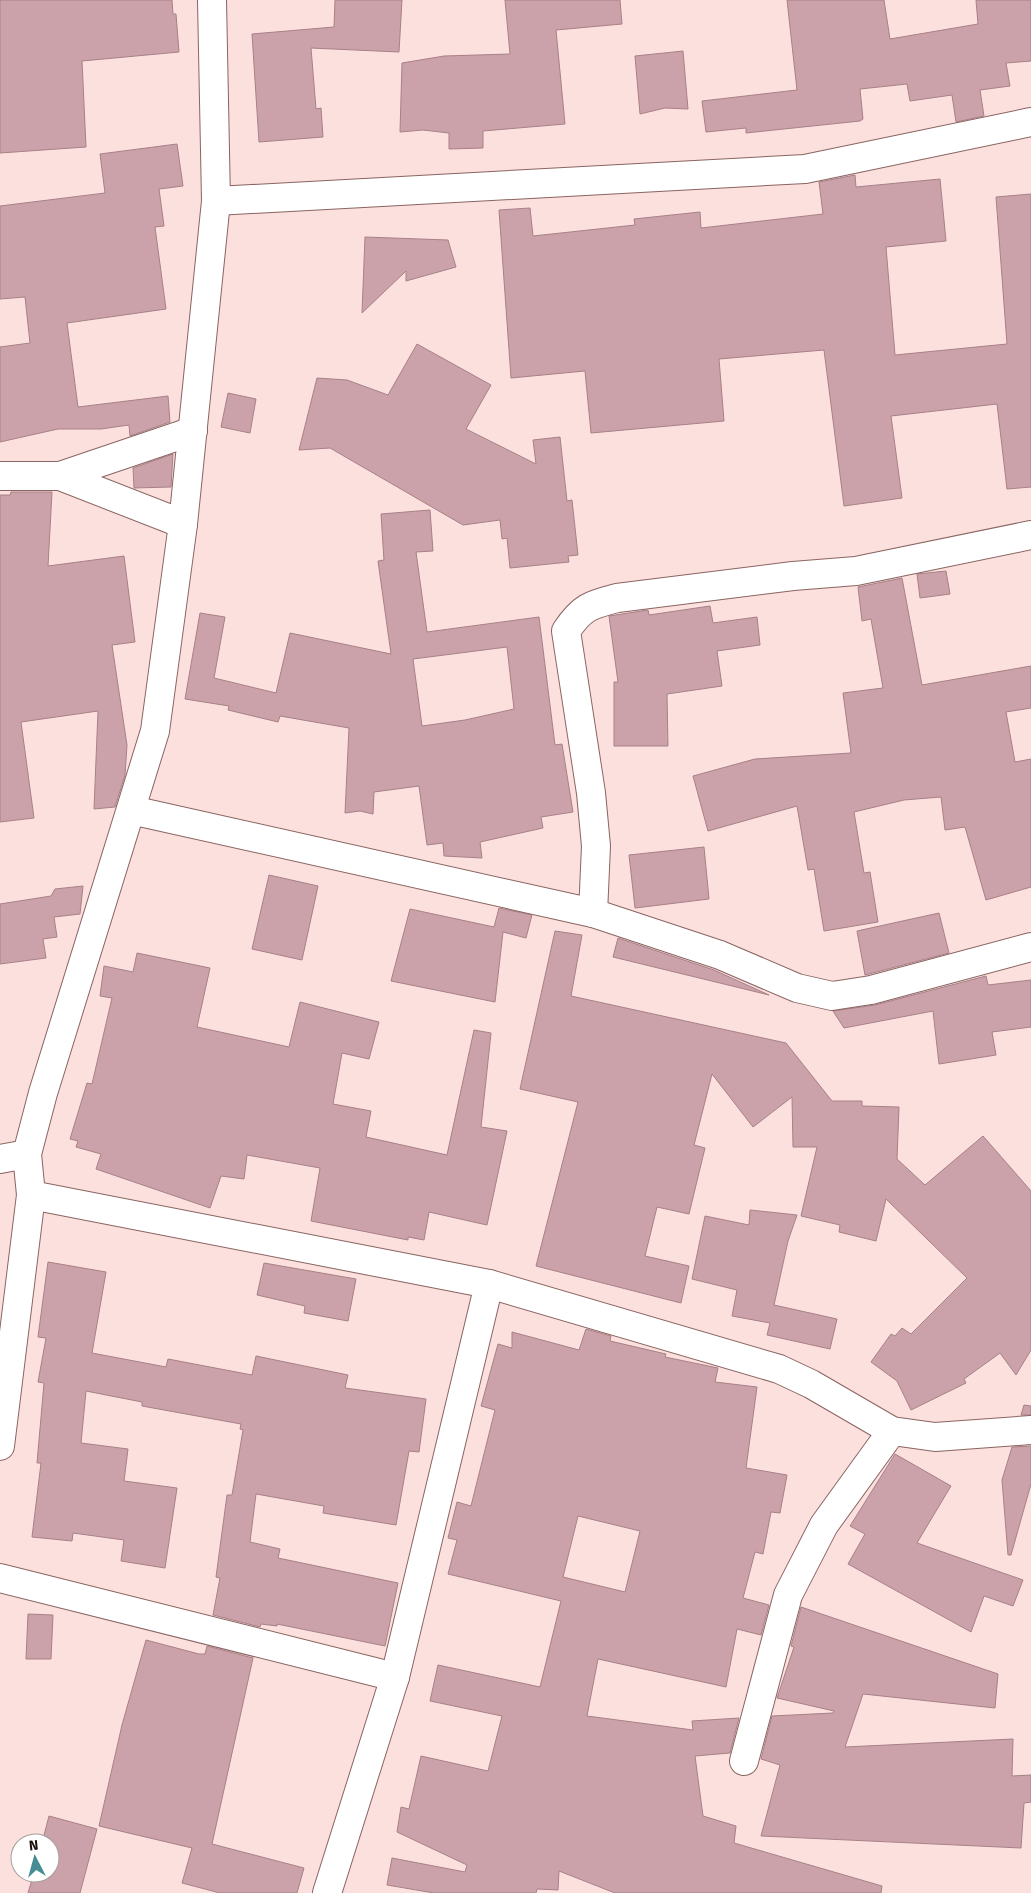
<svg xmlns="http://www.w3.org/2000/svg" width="1031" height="1893" viewBox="0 0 1031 1893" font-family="'Fira Sans',sans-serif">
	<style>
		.building { fill: #cba2aa; stroke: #a88088; fill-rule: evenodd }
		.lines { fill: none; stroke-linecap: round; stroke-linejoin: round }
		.street-casing { stroke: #8a6461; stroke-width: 30 }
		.street { stroke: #fff; stroke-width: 28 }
	</style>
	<rect width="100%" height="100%" fill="#fbe0dd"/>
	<g class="building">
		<path d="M 0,0 L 172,0 L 173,14 L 176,14 L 179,52 L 82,61 L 86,147 L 0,153 Z"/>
		<path d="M 335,0 L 402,0 L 399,52 L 311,48 L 316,109 L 321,108 L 323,137 L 259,142 L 252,34 L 334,27 Z"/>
		<path d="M 505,0 L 620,0 L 622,24 L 556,30 L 565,124 L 483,131 L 483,148 L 449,149 L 449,133 L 423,130 L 400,132 L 402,63 L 444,56 L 510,54 Z"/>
		<path d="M 787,0 L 884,0 L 890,39 L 978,24 L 976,0 L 1031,0 L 1031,61 L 1006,63 L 1010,86 L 980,90 L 984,116 L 956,122 L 952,95 L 910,101 L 907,84 L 860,89 L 863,119 L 860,121 L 746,133 L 746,128 L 706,132 L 702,101 L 797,90 Z"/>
		<path d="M 683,51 L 688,109 L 665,108 L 640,114 L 635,56 Z"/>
		<path d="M 177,144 L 183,186 L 159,189 L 164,226 L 155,227 L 166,309 L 67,323 L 78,407 L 168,396 L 170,422 L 130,436 L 129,425 L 101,429 L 58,429 L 0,442 L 0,347 L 30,343 L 25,297 L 0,299 L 0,206 L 105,193 L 100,154 Z"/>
		<path d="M 855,175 L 856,187 L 940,179 L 946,241 L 886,247 L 895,355 L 1007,344 L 996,197 L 1031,194 L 1031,487 L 1007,489 L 997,404 L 891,416 L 902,498 L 844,506 L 824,350 L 719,359 L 724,421 L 591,433 L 585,371 L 511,378 L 499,210 L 530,208 L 533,236 L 635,225 L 634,219 L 700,212 L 701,228 L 823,214 L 819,182 Z"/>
		<path d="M 365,237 L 448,240 L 456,267 L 406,281 L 406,271 L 362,313 Z"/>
		<path d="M 417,344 L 491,385 L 466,429 L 536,464 L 533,440 L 560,437 L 567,501 L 572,500 L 578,555 L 568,556 L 569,562 L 510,568 L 507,538 L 502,539 L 500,520 L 463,525 L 330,448 L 299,450 L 317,378 L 347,380 L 388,395 Z"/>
		<path d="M 228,393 L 256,399 L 250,433 L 221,427 Z"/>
		<path d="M 173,454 L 171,487 L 134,488 L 133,468 Z"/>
		<path d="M 11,492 L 52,492 L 48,566 L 124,556 L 135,642 L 112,645 L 127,745 L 125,775 L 115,807 L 94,809 L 98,711 L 21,722 L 34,818 L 0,822 L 0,495 L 10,495 Z"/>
		<path d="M 430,510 L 433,551 L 416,552 L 427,632 L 539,617 L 555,745 L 562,744 L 573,812 L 541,817 L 543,828 L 480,842 L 482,858 L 444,856 L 443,843 L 427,845 L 419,786 L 374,792 L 373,814 L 360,811 L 345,813 L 349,728 L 280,716 L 278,722 L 228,710 L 229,706 L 185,699 L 200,613 L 225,617 L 214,678 L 276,693 L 290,633 L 391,654 L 378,561 L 384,560 L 381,514 ZM 507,647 L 514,709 L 465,720 L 422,726 L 413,659 Z"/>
		<path d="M 946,571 L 950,594 L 920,598 L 917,574 Z"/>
		<path d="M 902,578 L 922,685 L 1031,666 L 1031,708 L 1006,712 L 1015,762 L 1031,759 L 1031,887 L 986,900 L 965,827 L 945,830 L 941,797 L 904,800 L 854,812 L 864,873 L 870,872 L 878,922 L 824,931 L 814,869 L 808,870 L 797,806 L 708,831 L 693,776 L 755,759 L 851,753 L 843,693 L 883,688 L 871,619 L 862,621 L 858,587 Z"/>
		<path d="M 710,606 L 713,623 L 757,617 L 760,645 L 717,651 L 722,686 L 667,694 L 668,746 L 614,746 L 614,682 L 618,682 L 609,616 L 648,610 L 649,615 Z"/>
		<path d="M 704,847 L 709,899 L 635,908 L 629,855 Z"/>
		<path d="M 269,875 L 318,886 L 302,960 L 252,949 Z"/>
		<path d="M 83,886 L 80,914 L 54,917 L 57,937 L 43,939 L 46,958 L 0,964 L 0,904 L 51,896 L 55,889 Z"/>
		<path d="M 499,908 L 532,915 L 526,938 L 503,932 L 495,1002 L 391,981 L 410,909 L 494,927 Z"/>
		<path d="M 939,913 L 949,953 L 865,975 L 857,931 Z"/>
		<path d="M 555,931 L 582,935 L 571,996 L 786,1043 L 832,1101 L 862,1101 L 862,1106 L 899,1107 L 897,1159 L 925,1185 L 983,1136 L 1031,1191 L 1031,1350 L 1016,1375 L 1000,1353 L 964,1379 L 966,1383 L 911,1410 L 897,1381 L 871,1362 L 891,1334 L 895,1336 L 902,1328 L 911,1334 L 967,1278 L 886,1199 L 876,1241 L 839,1232 L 840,1225 L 801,1216 L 817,1147 L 793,1147 L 792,1097 L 753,1127 L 712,1074 L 694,1145 L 705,1148 L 689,1214 L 657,1207 L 645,1256 L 689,1266 L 681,1303 L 536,1266 L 578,1102 L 520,1089 Z"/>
		<path d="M 618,938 L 714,970 L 769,995 L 613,957 Z"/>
		<path d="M 137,953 L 210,968 L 197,1027 L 289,1047 L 300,1002 L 379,1022 L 369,1059 L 342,1053 L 333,1104 L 371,1111 L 366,1137 L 447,1155 L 474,1030 L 491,1033 L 481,1127 L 507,1131 L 487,1225 L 429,1212 L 424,1240 L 408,1237 L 408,1240 L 311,1221 L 320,1168 L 247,1155 L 244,1179 L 221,1176 L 210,1208 L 96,1169 L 101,1154 L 76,1147 L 78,1141 L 70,1139 L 87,1083 L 92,1084 L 112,998 L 100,996 L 104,966 L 133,972 Z"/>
		<path d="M 986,976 L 988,985 L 1031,980 L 1031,1027 L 992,1032 L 996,1055 L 939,1064 L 933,1011 L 844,1028 L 833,1011 L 875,1005 Z"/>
		<path d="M 750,1210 L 797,1215 L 788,1241 L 774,1305 L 837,1319 L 830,1349 L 767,1335 L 770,1323 L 732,1316 L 737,1290 L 692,1279 L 705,1216 L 749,1225 Z"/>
		<path d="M 48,1262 L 106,1272 L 92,1353 L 166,1367 L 168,1359 L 252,1375 L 256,1356 L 348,1375 L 345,1388 L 426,1399 L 419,1452 L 409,1451 L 396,1525 L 323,1513 L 324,1506 L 256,1494 L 250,1542 L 280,1549 L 278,1558 L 398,1583 L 385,1646 L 277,1624 L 277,1626 L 261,1624 L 260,1627 L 213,1615 L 220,1578 L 216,1577 L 227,1495 L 232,1495 L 243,1430 L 240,1429 L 241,1424 L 142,1406 L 142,1402 L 86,1391 L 81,1443 L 128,1449 L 124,1481 L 177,1488 L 165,1568 L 121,1561 L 124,1540 L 73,1533 L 72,1541 L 32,1537 L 41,1463 L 37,1463 L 44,1383 L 38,1382 L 46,1338 L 38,1337 Z"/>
		<path d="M 264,1263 L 356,1279 L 348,1321 L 304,1313 L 305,1306 L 257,1295 Z"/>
		<path d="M 586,1329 L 611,1336 L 610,1341 L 666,1354 L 665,1357 L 718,1368 L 715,1382 L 757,1387 L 746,1468 L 787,1475 L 780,1513 L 771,1512 L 763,1554 L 755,1552 L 743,1598 L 769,1605 L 761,1635 L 737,1629 L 726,1687 L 598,1659 L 587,1716 L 693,1730 L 692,1721 L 739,1718 L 730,1753 L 695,1756 L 703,1816 L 736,1826 L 734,1843 L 882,1886 L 881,1893 L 615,1893 L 559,1871 L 558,1890 L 537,1889 L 536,1893 L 434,1893 L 387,1885 L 392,1858 L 465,1872 L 467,1865 L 397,1832 L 401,1807 L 409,1809 L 421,1756 L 488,1771 L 502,1716 L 430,1701 L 438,1665 L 540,1687 L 561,1601 L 448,1574 L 457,1540 L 448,1538 L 457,1502 L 471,1506 L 495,1410 L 481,1406 L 498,1344 L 512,1348 L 512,1332 L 579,1350 ZM 578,1516 L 640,1531 L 625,1592 L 563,1577 Z"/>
		<path d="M 1024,1405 L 1031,1406 L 1031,1415 L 1021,1415 Z"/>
		<path d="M 1031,1446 L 1031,1484 L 1011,1555 L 1008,1555 L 1002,1480 L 1012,1447 Z"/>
		<path d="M 895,1454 L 951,1486 L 917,1543 L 1023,1580 L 1013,1606 L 984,1596 L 971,1632 L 848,1564 L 865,1534 L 850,1526 Z"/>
		<path d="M 801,1607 L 998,1674 L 995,1708 L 863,1694 L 845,1747 L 1013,1739 L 1012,1776 L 1031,1775 L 1031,1802 L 1024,1803 L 1021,1848 L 761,1836 L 780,1765 L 761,1759 L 772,1716 L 833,1713 L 834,1711 L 777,1698 L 794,1647 L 791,1646 Z"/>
		<path d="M 28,1614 L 53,1615 L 51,1659 L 26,1659 Z"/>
		<path d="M 146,1640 L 199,1654 L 205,1654 L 207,1646 L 253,1658 L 212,1844 L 304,1868 L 297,1893 L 220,1893 L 182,1883 L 192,1848 L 99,1826 L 122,1725 Z"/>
		<path d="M 49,1816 L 97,1829 L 80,1893 L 28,1893 L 34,1873 L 50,1873 L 50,1843 L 42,1843 Z"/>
	</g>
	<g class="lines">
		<defs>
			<g id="street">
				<path d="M 216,201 L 805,169 L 1031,122"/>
				<path d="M 0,476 L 60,476 L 193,431"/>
				<path d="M 60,476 L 183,524"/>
				<path d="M 131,810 L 593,913 L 720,955 L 797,988 L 832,996 L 871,990 L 1031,947"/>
				<path d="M 593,913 L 596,846 L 591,793 L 566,631 C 582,607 590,605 617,598 L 793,576 L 856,571 L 1031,535"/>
				<path d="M 0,1159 L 27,1154"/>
				<path d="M 31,1195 L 489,1284 L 779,1369 L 811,1384 L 892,1431 L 935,1437 L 1031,1430"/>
				<path d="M 0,1446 L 31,1195 L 27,1154 L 43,1093 L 155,731 L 183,524 L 216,201 L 212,0"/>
				<path d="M 0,1578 L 395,1677"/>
				<path d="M 744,1761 L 788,1595 L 824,1525 L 892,1431"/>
				<path d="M 327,1893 L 395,1677 L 489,1284"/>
			</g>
		</defs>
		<use href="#street" class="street-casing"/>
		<use href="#street" class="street"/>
	</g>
	<g transform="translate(35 1858) rotate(354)"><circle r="24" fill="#ffffff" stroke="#a59f9e"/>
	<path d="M0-4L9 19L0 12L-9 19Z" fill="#458c94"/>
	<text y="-8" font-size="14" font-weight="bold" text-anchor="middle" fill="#1d0f0d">N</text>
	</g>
</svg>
